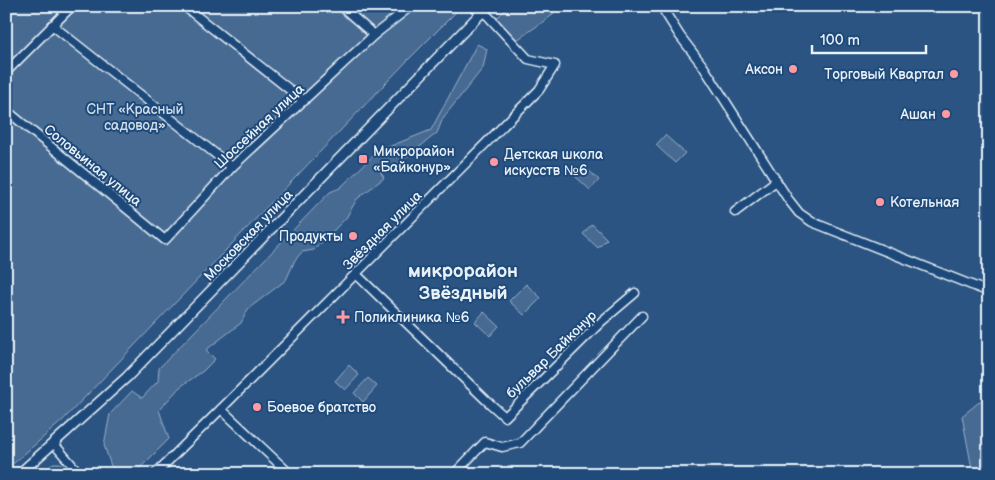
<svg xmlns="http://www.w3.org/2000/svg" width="995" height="480" viewBox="0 0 995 480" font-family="'Balsamiq Sans',sans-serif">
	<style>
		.green { fill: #476b93; stroke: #98aec6 }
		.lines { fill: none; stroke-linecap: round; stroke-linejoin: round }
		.minor-casing { stroke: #e8f1f8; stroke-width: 11 }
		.major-casing { stroke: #e8f1f8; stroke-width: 12 }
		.minor { stroke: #1f4a7a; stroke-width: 8 }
		.major { stroke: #1f4a7a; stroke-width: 9 }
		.poi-dot { fill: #ff9aa2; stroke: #1f4a7a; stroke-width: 2 }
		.labels { text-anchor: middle; stroke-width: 4; stroke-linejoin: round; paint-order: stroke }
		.poi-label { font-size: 14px; fill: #e8f1f8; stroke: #1f4a7a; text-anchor: start }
		.park-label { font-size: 14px; fill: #d0dde9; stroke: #1f4a7a }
		.street-label { font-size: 14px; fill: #e8f1f8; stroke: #1f4a7a }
		.district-label { font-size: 19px; font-weight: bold; fill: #e8f1f8; stroke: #1f4a7a }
	</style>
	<rect width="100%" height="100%" fill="#2b5482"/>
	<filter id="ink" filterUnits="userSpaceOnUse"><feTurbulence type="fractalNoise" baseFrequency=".02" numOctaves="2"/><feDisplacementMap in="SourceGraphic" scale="10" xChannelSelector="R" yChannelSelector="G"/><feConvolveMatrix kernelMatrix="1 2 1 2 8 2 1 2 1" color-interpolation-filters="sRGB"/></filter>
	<g filter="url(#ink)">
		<g class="green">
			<path d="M 6,6 L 462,6 L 408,60 L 63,420 L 6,470 Z"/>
			<path d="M 509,6 L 560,6 L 550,17 L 517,40 L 496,19 Z"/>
			<path d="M 477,44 L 487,49 L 483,68 L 443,118 L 437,133 L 396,166 L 387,164 L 379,169 L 384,178 L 357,199 L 346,218 L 314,250 L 302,252 L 295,260 L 286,280 L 248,309 L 241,323 L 206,350 L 215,359 L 203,371 L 180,387 L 159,410 L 169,439 L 134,474 L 121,474 L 111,466 L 104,445 L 110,414 L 132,391 L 142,398 L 158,381 L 159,368 L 330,192 L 340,188 L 378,151 L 431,130 Z"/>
			<path d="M 665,135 L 685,153 L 675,163 L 656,145 Z"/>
			<path d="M 584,166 L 599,180 L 590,190 L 575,176 Z"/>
			<path d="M 592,224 L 607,239 L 598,248 L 583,234 Z"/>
			<path d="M 526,284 L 541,298 L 524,315 L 509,301 Z"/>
			<path d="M 484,312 L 499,326 L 490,336 L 475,322 Z"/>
			<path d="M 349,365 L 359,375 L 345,390 L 335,381 Z"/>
			<path d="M 368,378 L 377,386 L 363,402 L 354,393 Z"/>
			<path d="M 989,394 L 989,474 L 973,474 L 962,416 Z"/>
			<path d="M 53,463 L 60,463 L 70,474 L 52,474 L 48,468 Z"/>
		</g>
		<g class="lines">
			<defs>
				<g id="minor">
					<path d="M 184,6 L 304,101"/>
					<path d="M 341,6 L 374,35"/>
					<path d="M 661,6 L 680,36 L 703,66 L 788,199 L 799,213 L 812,222 L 989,292"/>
					<path d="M 52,25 L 232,167"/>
					<path d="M 6,72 L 72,6"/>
					<path d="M 6,110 L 165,240 L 232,167 L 374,35 L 411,6"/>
					<path d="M 735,212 L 776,181"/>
					<path d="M 356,274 L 486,400 L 505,417 L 602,321 L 635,293"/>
					<path d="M 221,409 L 290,474"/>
					<path d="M 54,444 L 80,474"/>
					<path d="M 155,474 L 221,409 L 539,90 L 555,65 L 528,59 L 488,16 L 483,12 L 471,6"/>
					<path d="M 454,474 L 485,442 L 502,447 L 520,443 L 642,316"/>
				</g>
				<path id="major" d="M 19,474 L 127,377 L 488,6"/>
			</defs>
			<use href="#minor" class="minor-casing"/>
			<use href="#major" class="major-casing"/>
			<use href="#minor" class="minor"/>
			<use href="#major" class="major"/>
		</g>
	</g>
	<g class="poi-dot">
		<circle cx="793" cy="69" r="5"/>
		<circle cx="954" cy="74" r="5"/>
		<circle cx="946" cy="114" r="5"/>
		<rect x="358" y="154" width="10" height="10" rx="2.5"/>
		<circle cx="494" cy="162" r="5"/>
		<circle cx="880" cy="202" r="5"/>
		<circle cx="353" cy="236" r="5"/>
		<path d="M340.5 309.5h5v5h5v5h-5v5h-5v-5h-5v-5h5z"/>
		<circle cx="257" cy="407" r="5"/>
	</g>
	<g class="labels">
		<g class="poi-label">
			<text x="783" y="74" text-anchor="end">Аксон</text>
			<text x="944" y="79" text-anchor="end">Торговый Квартал</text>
			<text x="936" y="119" text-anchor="end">Ашан</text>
			<text x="373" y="156">Микрорайон<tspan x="373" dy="16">«Байконур»</tspan></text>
			<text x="504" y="159">Детская школа<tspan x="504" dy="16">искусств №6</tspan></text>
			<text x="890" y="207">Котельная</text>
			<text x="343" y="241" text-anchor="end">Продукты</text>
			<text x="354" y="322">Поликлиника №6</text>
			<text x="267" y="412">Боевое братство</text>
		</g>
		<g class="park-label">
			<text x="135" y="114">СНТ «Красный<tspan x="135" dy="16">садовод»</tspan></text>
		</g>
		<g class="street-label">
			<text transform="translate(259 126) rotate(-43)" y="5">Шоссейная улица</text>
			<text transform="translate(93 165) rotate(39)" y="5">Соловьиная улица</text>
			<text transform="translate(382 230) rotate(-45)" y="5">Звёздная улица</text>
			<text transform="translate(248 235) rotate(-46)" y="5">Московская улица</text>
			<text transform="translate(551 354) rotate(-44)" y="5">бульвар Байконур</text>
		</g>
		<g class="district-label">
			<text x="463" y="277">микрорайон<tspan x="463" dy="22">Звёздный</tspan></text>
		</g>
	</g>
	<rect width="995" height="480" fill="none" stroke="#1f4a7a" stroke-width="25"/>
	<rect x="12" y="12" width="970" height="455" fill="none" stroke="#e8f1f8" stroke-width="2" filter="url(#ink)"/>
	<path d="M812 45v8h114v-8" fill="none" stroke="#e8f1f8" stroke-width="2.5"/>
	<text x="820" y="45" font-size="15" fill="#e8f1f8" stroke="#1f4a7a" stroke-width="4" paint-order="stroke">100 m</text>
</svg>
